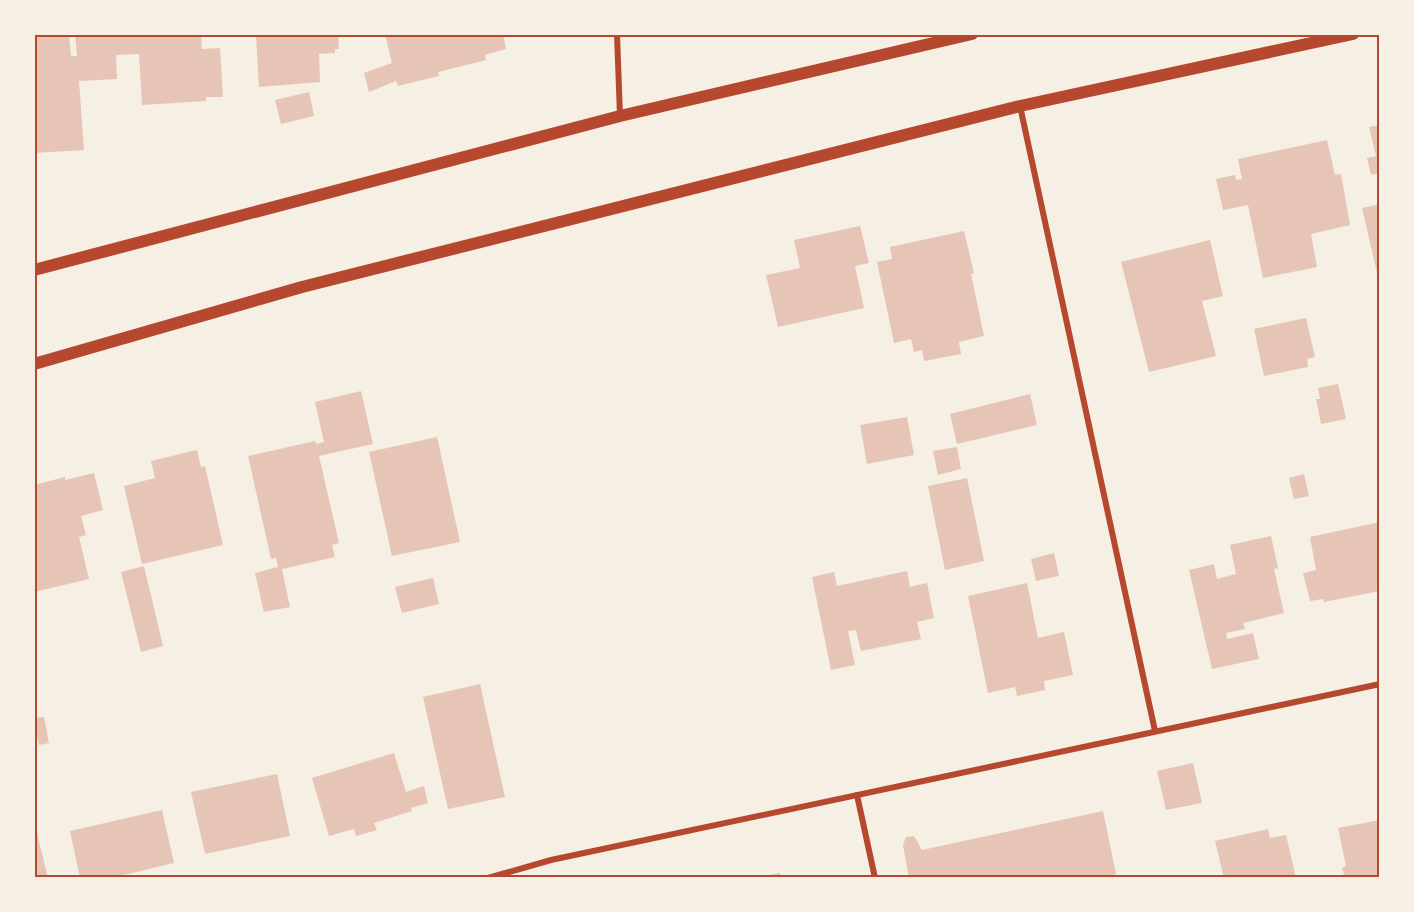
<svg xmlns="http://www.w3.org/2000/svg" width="1414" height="912" viewBox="0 0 1414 912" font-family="Overpass,sans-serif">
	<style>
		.building { fill: #e6c5b7 }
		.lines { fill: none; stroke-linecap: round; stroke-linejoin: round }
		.minor { stroke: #b5482f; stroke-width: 6 }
		.secondary { stroke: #b5482f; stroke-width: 12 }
		.neatline { fill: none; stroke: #b5482f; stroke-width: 2 }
	</style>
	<rect width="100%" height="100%" fill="#f6efe4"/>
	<g class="building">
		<path d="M 34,34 L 69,34 L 71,56 L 77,56 L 75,34 L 201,34 L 202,49 L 220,48 L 223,97 L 206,97 L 206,101 L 142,105 L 139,54 L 116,55 L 117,79 L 79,81 L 84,150 L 34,153 Z"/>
		<path d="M 256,34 L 338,34 L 339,49 L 335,49 L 335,53 L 319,54 L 320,82 L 259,87 Z"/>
		<path d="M 385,34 L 503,34 L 506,49 L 485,55 L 486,60 L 438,72 L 439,76 L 398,86 L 396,81 L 369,92 L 364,73 L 392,63 Z"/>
		<path d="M 309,92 L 314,116 L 281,124 L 275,100 Z"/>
		<path d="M 1380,125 L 1380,173 L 1371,175 L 1367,158 L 1376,156 L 1369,127 Z"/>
		<path d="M 1327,140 L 1335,175 L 1341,174 L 1350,225 L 1311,234 L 1317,267 L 1263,278 L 1248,205 L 1223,210 L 1216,179 L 1235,175 L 1236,180 L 1242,179 L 1238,159 Z"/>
		<path d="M 1380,204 L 1380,281 L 1379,281 L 1362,208 Z"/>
		<path d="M 860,226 L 869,263 L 855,266 L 864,308 L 778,327 L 766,275 L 800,268 L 794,240 Z"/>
		<path d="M 964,231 L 974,273 L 971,274 L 984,336 L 959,342 L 961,354 L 924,361 L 922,350 L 914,352 L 911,339 L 894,343 L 877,262 L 892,259 L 890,247 Z"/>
		<path d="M 1210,240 L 1223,296 L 1202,301 L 1216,356 L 1149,372 L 1121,262 Z"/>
		<path d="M 1306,318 L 1315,357 L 1307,359 L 1308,367 L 1264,376 L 1254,329 Z"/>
		<path d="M 1338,384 L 1346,419 L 1321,424 L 1316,399 L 1320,399 L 1318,388 Z"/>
		<path d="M 361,391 L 373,444 L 319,456 L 339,543 L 332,545 L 335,557 L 282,569 L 290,607 L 264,612 L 255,573 L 278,567 L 276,558 L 271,559 L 248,456 L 315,441 L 316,444 L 324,442 L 315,402 Z"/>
		<path d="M 1030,394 L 1037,425 L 957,444 L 950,414 Z"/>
		<path d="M 907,417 L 914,455 L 867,464 L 860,425 Z"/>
		<path d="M 437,437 L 460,542 L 392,556 L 369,452 Z"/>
		<path d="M 957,447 L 961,469 L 938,475 L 933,451 Z"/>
		<path d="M 197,450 L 201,467 L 205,466 L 223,545 L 142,564 L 124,486 L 155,478 L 151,461 Z"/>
		<path d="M 94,473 L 103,510 L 81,516 L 86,535 L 79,537 L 89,579 L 34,592 L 34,485 L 65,477 L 65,480 Z"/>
		<path d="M 1304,474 L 1309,496 L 1294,499 L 1289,478 Z"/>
		<path d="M 967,478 L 984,561 L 945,570 L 928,486 Z"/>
		<path d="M 1380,522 L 1380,591 L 1324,602 L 1323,599 L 1310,601 L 1303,573 L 1316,570 L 1310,537 Z"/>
		<path d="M 1271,536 L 1278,568 L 1274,569 L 1284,613 L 1243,623 L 1245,629 L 1226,633 L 1227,639 L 1253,633 L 1259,659 L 1212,669 L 1189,570 L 1214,564 L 1217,579 L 1236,574 L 1230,545 Z"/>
		<path d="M 1054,553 L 1059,576 L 1036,581 L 1031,559 Z"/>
		<path d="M 144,566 L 163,646 L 141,652 L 121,572 Z"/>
		<path d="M 907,571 L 910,587 L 927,583 L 934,618 L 917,622 L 921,639 L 861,651 L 856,630 L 848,631 L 855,665 L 831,670 L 812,577 L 834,572 L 837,586 Z"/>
		<path d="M 433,578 L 439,604 L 402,613 L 395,587 Z"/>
		<path d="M 1027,583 L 1038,638 L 1064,632 L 1073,675 L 1044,681 L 1045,690 L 1017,696 L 1015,687 L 988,693 L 968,596 Z"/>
		<path d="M 480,684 L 505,797 L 448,809 L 423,697 Z"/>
		<path d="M 44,717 L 49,743 L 39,745 L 34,718 Z"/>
		<path d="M 394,753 L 406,792 L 424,786 L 428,803 L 411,808 L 412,811 L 374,823 L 377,830 L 356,836 L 354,829 L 329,836 L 312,778 Z"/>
		<path d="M 1193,763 L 1202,803 L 1166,810 L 1157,771 Z"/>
		<path d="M 277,774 L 290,836 L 205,854 L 191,792 Z"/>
		<path d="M 162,810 L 174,863 L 111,878 L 80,878 L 70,831 Z"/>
		<path d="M 1103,811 L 1116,874 L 1102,878 L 909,878 L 903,845 L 906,837 L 914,836 L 922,850 Z"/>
		<path d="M 1380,820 L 1380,878 L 1345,878 L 1342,868 L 1346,866 L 1338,828 Z"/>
		<path d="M 34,825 L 35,825 L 48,878 L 34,878 Z"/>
		<path d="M 1268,829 L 1270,838 L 1286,835 L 1296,878 L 1224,878 L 1215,841 Z"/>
		<path d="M 780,873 L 781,878 L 764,878 L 764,876 Z"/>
	</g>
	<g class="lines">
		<g class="minor">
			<path d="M 617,34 L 620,116"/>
			<path d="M 1020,106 L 1155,731"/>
			<path d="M 857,795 L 875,878"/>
			<path d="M 488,878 L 551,860 L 1380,684"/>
		</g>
		<g class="secondary">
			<path d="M 34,270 L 620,116 L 972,34"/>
			<path d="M 34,364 L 302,287 L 1020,106 L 1353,34"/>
		</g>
	</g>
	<rect width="1414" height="912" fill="none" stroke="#f6efe4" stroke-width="72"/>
	<rect x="36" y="36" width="1342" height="840" class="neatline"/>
</svg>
